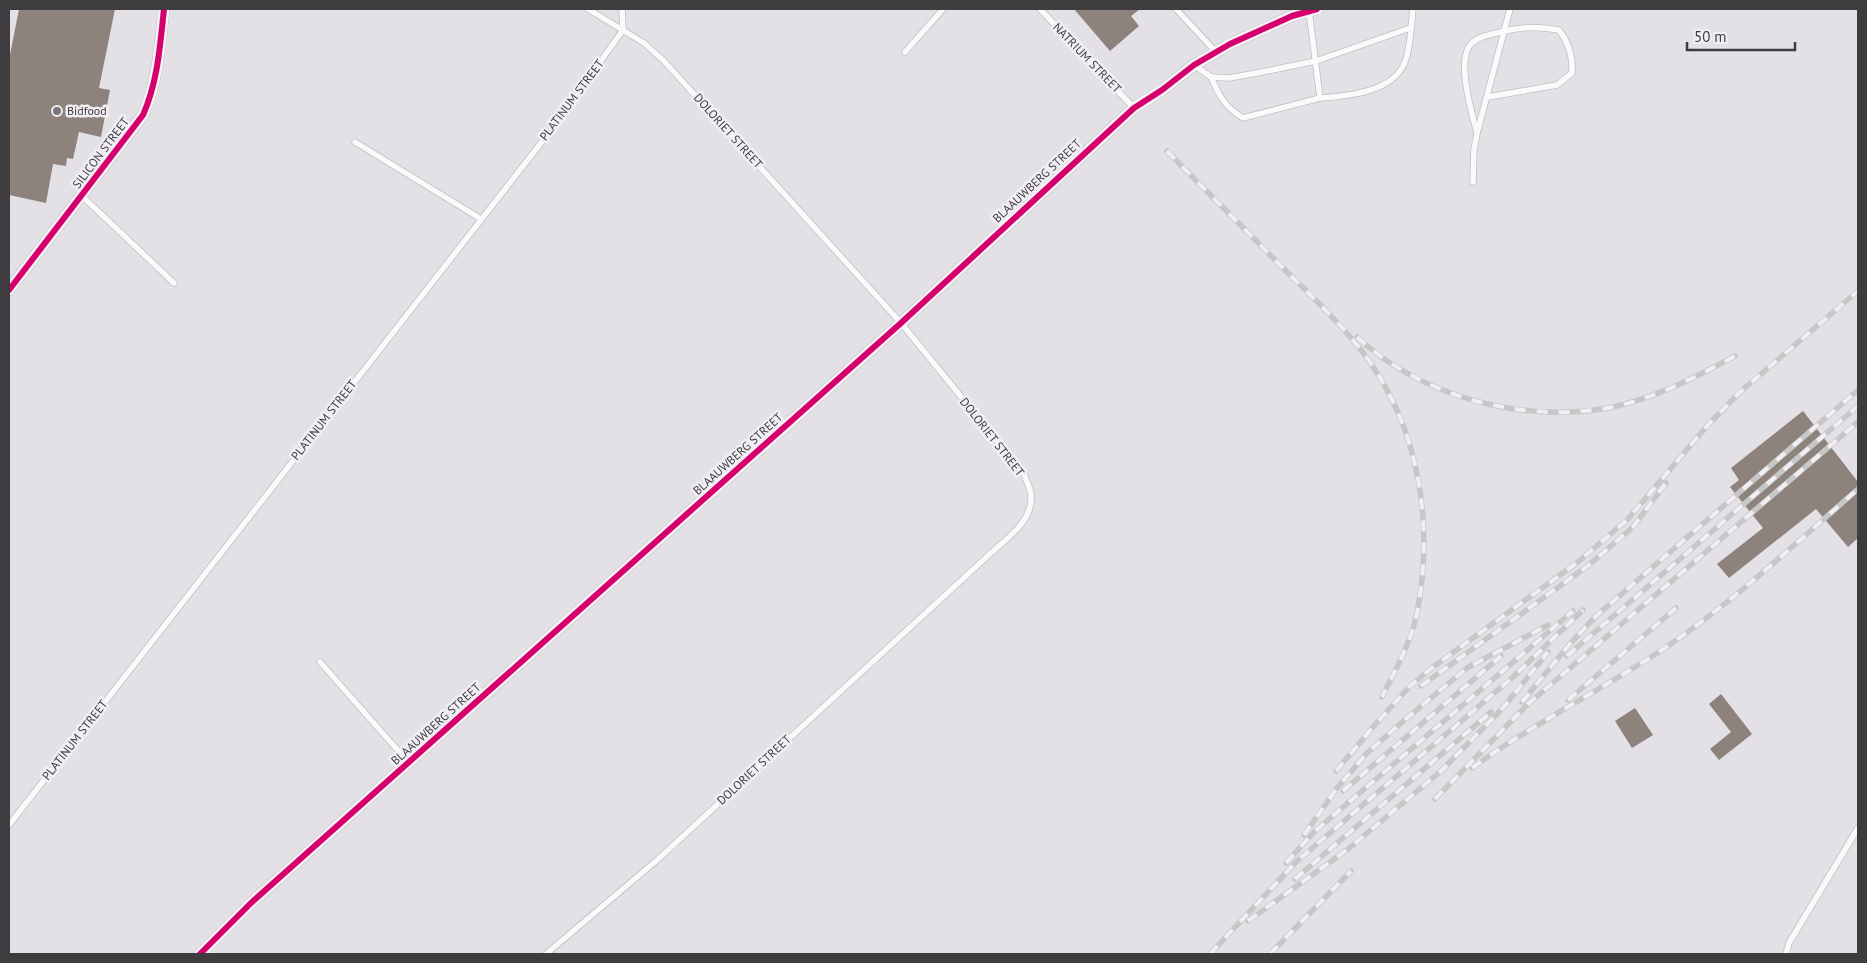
<svg xmlns="http://www.w3.org/2000/svg" width="1867" height="963" viewBox="0 0 1867 963" font-family="'PT Sans',sans-serif">
	<style>
		.building { fill: #8d827c }
		.lines { fill: none; stroke-linecap: round; stroke-linejoin: round }
		.service-casing { stroke: #c1bec2; stroke-width: 7 }
		.minor-casing { stroke: #c1bec2; stroke-width: 12 }
		.service { stroke: #fbfafb; stroke-width: 5.5 }
		.minor { stroke: #fbfafb; stroke-width: 11 }
		.rail-casing { stroke: #c8c7c8; stroke-width: 5.5 }
		.rail { stroke: #f1eef5; stroke-width: 4; stroke-dasharray: 11; stroke-linecap: butt }
		.cycleway-casing { stroke: #f1eef5; stroke-width: 9 }
		.cycleway { stroke: #d6006c; stroke-width: 6 }
		.poi-dot { fill: #787679; stroke: #f1eef5; stroke-width: 2 }
		.labels { text-anchor: middle; stroke-width: 5; stroke-linejoin: round; paint-order: stroke }
		.street-label { font-size: 12px; fill: #3e3c3f; stroke: #f1eef5 }
		.poi-label { font-size: 12px; fill: #3e3c3f; stroke: #f1eef5; text-anchor: start }
	</style>
	<rect width="100%" height="100%" fill="#e4e1e6"/>
	<g class="building">
		<path d="M 19,9 L 115,9 L 99,88 L 110,90 L 101,137 L 79,132 L 73,159 L 67,158 L 66,166 L 53,164 L 46,203 L 9,195 L 9,60 Z"/>
		<path d="M 1074,9 L 1140,9 L 1131,16 L 1139,26 L 1110,51 Z"/>
		<path d="M 1803,411 L 1858,482 L 1858,538 L 1848,547 L 1816,509 L 1729,578 L 1717,564 L 1763,528 L 1730,487 L 1739,480 L 1731,468 Z"/>
		<path d="M 1721,694 L 1752,734 L 1719,760 L 1710,749 L 1731,732 L 1709,704 Z"/>
		<path d="M 1635,708 L 1653,735 L 1632,748 L 1615,721 Z"/>
	</g>
	<g class="lines">
		<defs>
			<g id="service">
				<path d="M 1040,9 L 1134,108"/>
				<path d="M 1176,9 L 1216,52"/>
				<path d="M 1309,11 L 1320,98 C 1349,96 1396,92 1406,59 C 1411,43 1411,25 1413,9"/>
				<path d="M 905,52 L 943,9"/>
				<path d="M 1194,65 L 1211,77 L 1229,78 L 1257,73 L 1316,61 L 1410,28"/>
				<path d="M 1211,77 C 1219,96 1225,107 1243,118 L 1320,98"/>
				<path d="M 1477,133 C 1472,114 1455,58 1472,43 C 1479,36 1492,34 1501,32 C 1519,27 1540,26 1559,30 C 1569,43 1573,56 1572,73 L 1557,85 L 1488,97"/>
				<path d="M 355,142 L 481,219"/>
				<path d="M 1473,182 L 1474,150 L 1477,133 L 1510,9"/>
				<path d="M 82,196 L 174,283"/>
				<path d="M 320,662 L 409,763"/>
				<path d="M 9,825 L 555,125 L 623,30 L 622,9"/>
				<path d="M 546,954 L 656,861 L 992,552 C 1008,538 1033,520 1031,496 C 1031,489 1026,481 1024,474 L 901,323 L 664,61 L 644,43 L 588,9"/>
				<path d="M 1786,954 L 1789,943 L 1858,828"/>
			</g>
			<g id="minor">
				<path d="M 9,290 L 143,115 C 158,81 160,45 164,9"/>
				<path d="M 200,954 L 251,903 L 901,323 L 1134,108 L 1162,90 L 1194,65 L 1230,44 L 1292,16 L 1317,9"/>
			</g>
		</defs>
		<use href="#service" class="service-casing"/>
		<use href="#minor" class="minor-casing"/>
		<use href="#service" class="service"/>
		<use href="#minor" class="minor"/>
		<defs>
			<g id="rail">
				<path d="M 1167,151 C 1204,189 1242,226 1279,264 C 1308,293 1339,321 1364,354 C 1420,428 1434,525 1417,613 C 1411,643 1395,670 1382,697"/>
				<path d="M 1357,337 C 1422,397 1522,423 1608,408 C 1654,399 1694,378 1735,356"/>
				<path d="M 1567,656 L 1858,406"/>
				<path d="M 1421,686 L 1589,565 L 1633,527 L 1666,483"/>
				<path d="M 1568,700 L 1676,608"/>
				<path d="M 1522,702 L 1568,646 L 1596,616 L 1858,390"/>
				<path d="M 1364,737 L 1410,686 L 1433,667 L 1578,562 L 1628,519 L 1707,426 L 1740,392 L 1858,291"/>
				<path d="M 1472,768 C 1533,724 1599,691 1662,650 C 1732,603 1795,544 1858,489"/>
				<path d="M 1336,771 L 1369,732"/>
				<path d="M 1343,791 L 1501,656"/>
				<path d="M 1435,799 L 1528,704 L 1858,422"/>
				<path d="M 1304,835 L 1337,788 L 1367,753 L 1401,723 L 1467,668 L 1548,625"/>
				<path d="M 1286,863 L 1314,832 L 1573,611"/>
				<path d="M 1295,879 L 1491,712"/>
				<path d="M 1248,921 L 1347,850 L 1441,771 L 1502,709 L 1548,652"/>
				<path d="M 1210,954 L 1297,861 L 1512,678 L 1583,610"/>
				<path d="M 1270,954 L 1351,871"/>
			</g>
		</defs>
		<use href="#rail" class="rail-casing"/>
		<use href="#rail" class="rail"/>
		<defs>
			<g id="cycleway">
				<path d="M 9,290 L 143,115 C 158,81 160,45 164,9"/>
				<path d="M 200,954 L 251,903 L 901,323 L 1134,108 L 1162,90 L 1194,65 L 1230,44 L 1292,16 L 1317,9"/>
			</g>
		</defs>
		<use href="#cycleway" class="cycleway-casing"/>
		<use href="#cycleway" class="cycleway"/>
	</g>
	<circle class="poi-dot" cx="57" cy="111" r="5"/>
	<g class="labels">
		<g class="street-label">
			<text transform="translate(1087 58) rotate(46)" y="4">NATRIUM STREET</text>
			<text transform="translate(572 100) rotate(-53)" y="4">PLATINUM STREET</text>
			<text transform="translate(728 131) rotate(48)" y="4">DOLORIET STREET</text>
			<text transform="translate(101 153) rotate(-53)" y="4">SILICON STREET</text>
			<text transform="translate(1037 181) rotate(-43)" y="4">BLAAUWBERG STREET</text>
			<text transform="translate(324 420) rotate(-52)" y="4">PLATINUM STREET</text>
			<text transform="translate(992 437) rotate(52)" y="4">DOLORIET STREET</text>
			<text transform="translate(738 454) rotate(-42)" y="4">BLAAUWBERG STREET</text>
			<text transform="translate(436 724) rotate(-42)" y="4">BLAAUWBERG STREET</text>
			<text transform="translate(75 740) rotate(-52)" y="4">PLATINUM STREET</text>
			<text transform="translate(754 770) rotate(-43)" y="4">DOLORIET STREET</text>
		</g>
		<g class="poi-label">
			<text x="67" y="115">Bidfood</text>
		</g>
	</g>
	<rect width="1867" height="963" fill="none" stroke="#3e3c3f" stroke-width="20"/>
	<path d="M1687 42v8h108v-8" fill="none" stroke="#3e3c3f" stroke-width="2.5"/>
	<text x="1694" y="42" font-size="15" fill="#3e3c3f" stroke="#f1eef5" stroke-width="4" paint-order="stroke">50 m</text>
</svg>
